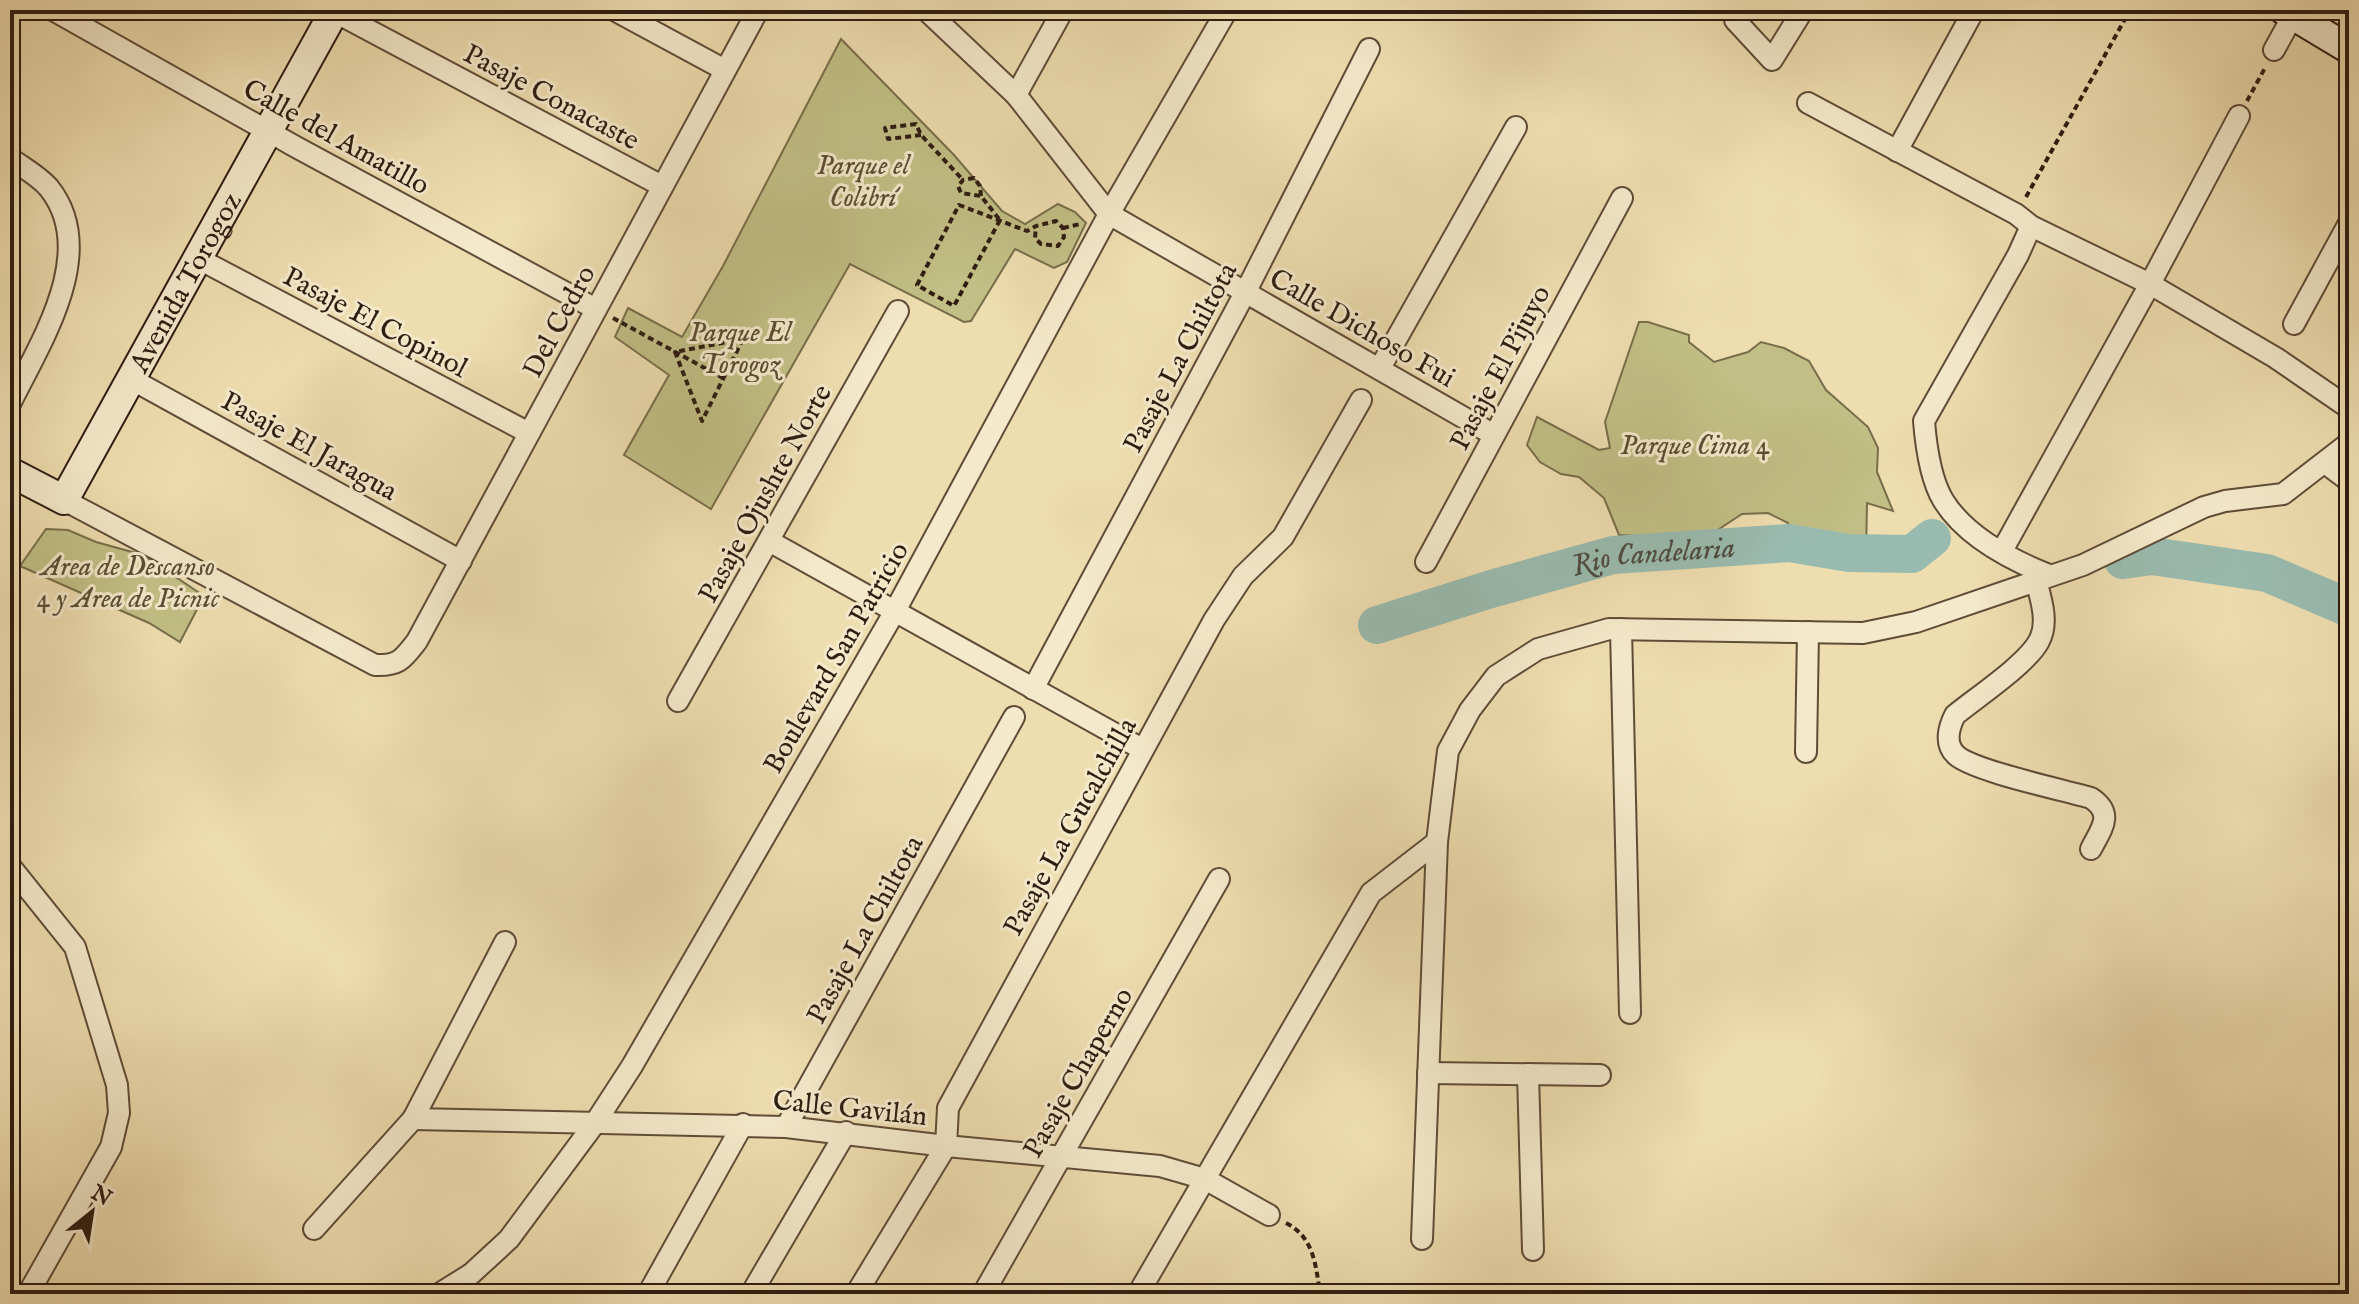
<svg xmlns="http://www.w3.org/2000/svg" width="2359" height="1304" viewBox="0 0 2359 1304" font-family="'IM FELL English',serif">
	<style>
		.green { fill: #c1bf85; stroke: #786e4b; stroke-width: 2 }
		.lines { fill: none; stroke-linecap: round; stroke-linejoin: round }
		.river { stroke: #99bbaf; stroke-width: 38 }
		.street-casing { stroke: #5f4c38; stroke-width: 24 }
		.secondary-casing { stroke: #2f1c11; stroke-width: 32 }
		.path { stroke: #2f1c11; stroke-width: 4; stroke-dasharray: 6 4; stroke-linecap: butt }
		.street { stroke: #f4e9cb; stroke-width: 20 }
		.secondary { stroke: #f4e9cb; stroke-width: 28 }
		.labels { text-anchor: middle; stroke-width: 6; stroke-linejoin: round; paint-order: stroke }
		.street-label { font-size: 28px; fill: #2f1c11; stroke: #f4e9cb }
		.park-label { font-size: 28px; font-style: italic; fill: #5b4d34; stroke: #f4e9cb }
		.water-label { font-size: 30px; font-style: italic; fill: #4f4c40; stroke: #f4e9cb }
	</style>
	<rect width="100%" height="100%" fill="#eeddaf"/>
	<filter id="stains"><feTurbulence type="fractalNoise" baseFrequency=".0025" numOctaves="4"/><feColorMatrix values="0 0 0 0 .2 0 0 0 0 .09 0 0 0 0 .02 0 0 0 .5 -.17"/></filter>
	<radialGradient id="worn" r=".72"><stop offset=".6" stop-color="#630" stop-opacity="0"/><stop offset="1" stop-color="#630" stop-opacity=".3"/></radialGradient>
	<g class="green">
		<path d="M 841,39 L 954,155 L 1002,211 L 1025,224 L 1058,204 L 1075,212 L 1086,223 L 1067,262 L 1054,268 L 1015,249 L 971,321 L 964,322 L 850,264 L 711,509 L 624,455 L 669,375 L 615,337 L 628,308 L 682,337 L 723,266 Z"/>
		<path d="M 1639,322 L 1648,322 L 1689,335 L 1689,342 L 1714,362 L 1748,352 L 1761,342 L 1784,348 L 1809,361 L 1826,390 L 1868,427 L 1878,448 L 1877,472 L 1893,511 L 1867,503 L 1866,556 L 1830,551 L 1829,539 L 1789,543 L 1788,523 L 1768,513 L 1742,514 L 1716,531 L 1672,538 L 1619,535 L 1604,498 L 1579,477 L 1561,474 L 1540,462 L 1527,445 L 1537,417 L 1599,450 L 1610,448 L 1605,422 Z"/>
		<path d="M 46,529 L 68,530 L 96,542 L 143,555 L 204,596 L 180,642 L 149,623 L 20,566 Z"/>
	</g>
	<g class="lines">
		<g class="river">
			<path d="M 2123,560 L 2152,556 L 2267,573 L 2349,608"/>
			<path id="s1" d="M 1377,625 L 1491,589 L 1613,555 L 1789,543 L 1849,553 L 1912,554 L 1932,538"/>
		</g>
		<defs>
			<g id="street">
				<path d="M 53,10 L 296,147 L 596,309"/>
				<path d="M 331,10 L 662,186"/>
				<path d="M 614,10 L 725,70"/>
				<path d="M 926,10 L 1016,95 L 1109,214 L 1494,435"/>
				<path d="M 1735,10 L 1735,20 L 1772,60 L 1803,10"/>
				<path d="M 2274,50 L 2296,10"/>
				<path d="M 1016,95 L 1063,10"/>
				<path d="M 1808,103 L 2016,214 L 2031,226 L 2150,284 L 2276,358 L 2349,408"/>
				<path d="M 1897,151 L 1974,10"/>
				<path d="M 10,158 C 22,167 39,176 49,188 C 100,252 40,343 10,404"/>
				<path d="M 2031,226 L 2018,255 L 1924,421 C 1926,446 1930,478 1943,500 C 1965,536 2011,560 2049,575"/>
				<path d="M 197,258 L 529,433"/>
				<path d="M 2294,324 L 2349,223"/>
				<path d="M 1380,368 L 1516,127"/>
				<path d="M 131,379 L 461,561"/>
				<path d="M 2325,463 L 2349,481"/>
				<path d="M 64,500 L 375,665 C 399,666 403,659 417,641 L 758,10"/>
				<path d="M 769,541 L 1142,749"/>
				<path d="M 2002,551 L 2150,284 L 2239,116"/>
				<path d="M 1426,562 L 1622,198"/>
				<path d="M 2036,580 C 2041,599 2049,623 2039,641 C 2027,664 1977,697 1955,715 C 1949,727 1944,744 1956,755 C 1973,771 2064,790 2091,798 C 2115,814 2101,829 2091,849"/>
				<path d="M 1621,629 L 1630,1013"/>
				<path d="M 1033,689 L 1246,291 L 1369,49"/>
				<path d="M 678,701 L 898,311"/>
				<path d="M 1806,752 L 1808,632"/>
				<path d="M 10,866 L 75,947 L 117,1085 L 119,1113 L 111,1147 L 28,1294"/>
				<path d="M 1428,1073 L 1600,1075"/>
				<path d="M 1528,1074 L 1533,1250"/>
				<path d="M 413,1119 L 786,1127 L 946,1146 L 1160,1166 L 1205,1179 L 1269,1215"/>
				<path d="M 786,1127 L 1014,717"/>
				<path d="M 314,1229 L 413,1119 L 505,942"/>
				<path d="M 1422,1239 L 1437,842 L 1448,751 L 1470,710 L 1496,676 L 1538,649 L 1609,629 L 1863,633 L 1916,622 L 2083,565 L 2204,507 L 2225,501 L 2283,494 L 2349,443"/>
				<path d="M 439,1294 L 471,1274 L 509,1239 L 595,1123 L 632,1066 L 895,611 L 1109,214 L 1227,10"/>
				<path d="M 648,1294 L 743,1124"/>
				<path d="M 751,1294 L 846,1132"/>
				<path d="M 856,1294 L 946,1146 L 948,1108 L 1214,620 L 1243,576 L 1283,537 L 1361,400"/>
				<path d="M 983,1294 L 1219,879"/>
				<path d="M 1138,1294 L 1371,893 L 1437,842"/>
			</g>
			<g id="secondary">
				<path d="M 2284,10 L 2349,49"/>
				<path id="s2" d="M 10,472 L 64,500 L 335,10"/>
			</g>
		</defs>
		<use href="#street" class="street-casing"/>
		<use href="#secondary" class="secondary-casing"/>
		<g class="path">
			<path d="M 2247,101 L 2266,66"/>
			<path d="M 921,135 L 888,139 L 885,128 L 916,124 L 921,135 L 963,180"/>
			<path d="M 981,196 L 980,186 L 974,178 L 963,180 L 958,186 L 961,193 L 981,196 L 999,219"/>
			<path d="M 2026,197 L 2130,10"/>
			<path d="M 1000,220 L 954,306 L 917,285 L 959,205 L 1027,231 L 1036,226 L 1056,221 L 1063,228 L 1064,237 L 1058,246 L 1041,244 L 1035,238 L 1036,226"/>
			<path d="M 1063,228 L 1080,224"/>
			<path d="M 613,318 L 723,378"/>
			<path d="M 743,339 L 702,421 L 675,352 Z"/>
			<path d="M 1286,1223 C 1314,1237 1316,1266 1320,1294"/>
		</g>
		<use href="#street" class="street"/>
		<use href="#secondary" class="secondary"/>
	</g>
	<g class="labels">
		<g class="street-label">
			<text transform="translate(552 96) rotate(28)" y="10">Pasaje Conacaste</text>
			<text transform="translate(337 136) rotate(29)" y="10">Calle del Amatillo</text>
			<text dy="10" stroke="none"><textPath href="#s2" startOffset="310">Avenida Torogoz</textPath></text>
			<text transform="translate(376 321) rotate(28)" y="10">Pasaje El Copinol</text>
			<text transform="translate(558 321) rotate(-62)" y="10">Del Cedro</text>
			<text transform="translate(1363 327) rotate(30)" y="10">Calle Dichoso Fui</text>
			<text transform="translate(1179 357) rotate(-62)" y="10">Pasaje La Chiltota</text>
			<text transform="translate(1499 367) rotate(-62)" y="10">Pasaje El Pijuyo</text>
			<text transform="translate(310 445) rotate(29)" y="10">Pasaje El Jaragua</text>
			<text transform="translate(764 493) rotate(-61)" y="10">Pasaje Ojushte Norte</text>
			<text transform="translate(835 657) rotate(-60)" y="10">Boulevard San Patricio</text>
			<text transform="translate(1069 826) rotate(-61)" y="10">Pasaje La Gucalchilla</text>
			<text transform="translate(864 929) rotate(-61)" y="10">Pasaje La Chiltota</text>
			<text transform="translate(1077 1072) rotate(-60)" y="10">Pasaje Chaperno</text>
			<text transform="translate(850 1107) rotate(6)" y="10">Calle Gavilán</text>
		</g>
		<g class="park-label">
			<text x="863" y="174">Parque el<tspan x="863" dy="32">Colibrí</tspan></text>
			<text x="740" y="341">Parque El<tspan x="740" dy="32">Torogoz</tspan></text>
			<text x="1695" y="454">Parque Cima 4</text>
			<text x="128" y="575">Area de Descanso<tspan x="128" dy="32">4 y Area de Picnic</tspan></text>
		</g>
		<g class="water-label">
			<text dy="10" stroke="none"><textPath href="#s1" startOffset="286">Rio Candelaria</textPath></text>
		</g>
	</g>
	<rect width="2359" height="1304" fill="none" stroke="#eeddaf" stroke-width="40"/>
	<rect x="12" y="12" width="2335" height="1280" fill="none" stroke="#2f1c11" stroke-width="4"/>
	<rect x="20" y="20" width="2319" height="1264" fill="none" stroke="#2f1c11" stroke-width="2"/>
	<g transform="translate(92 1212) rotate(30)" stroke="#f4e9cb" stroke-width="6" paint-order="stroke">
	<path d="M0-6L14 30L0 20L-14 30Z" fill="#2f1c11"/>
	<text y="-12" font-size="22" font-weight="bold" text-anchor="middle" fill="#2f1c11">N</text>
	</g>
	<rect width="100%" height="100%" filter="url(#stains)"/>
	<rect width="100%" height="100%" fill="url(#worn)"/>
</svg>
